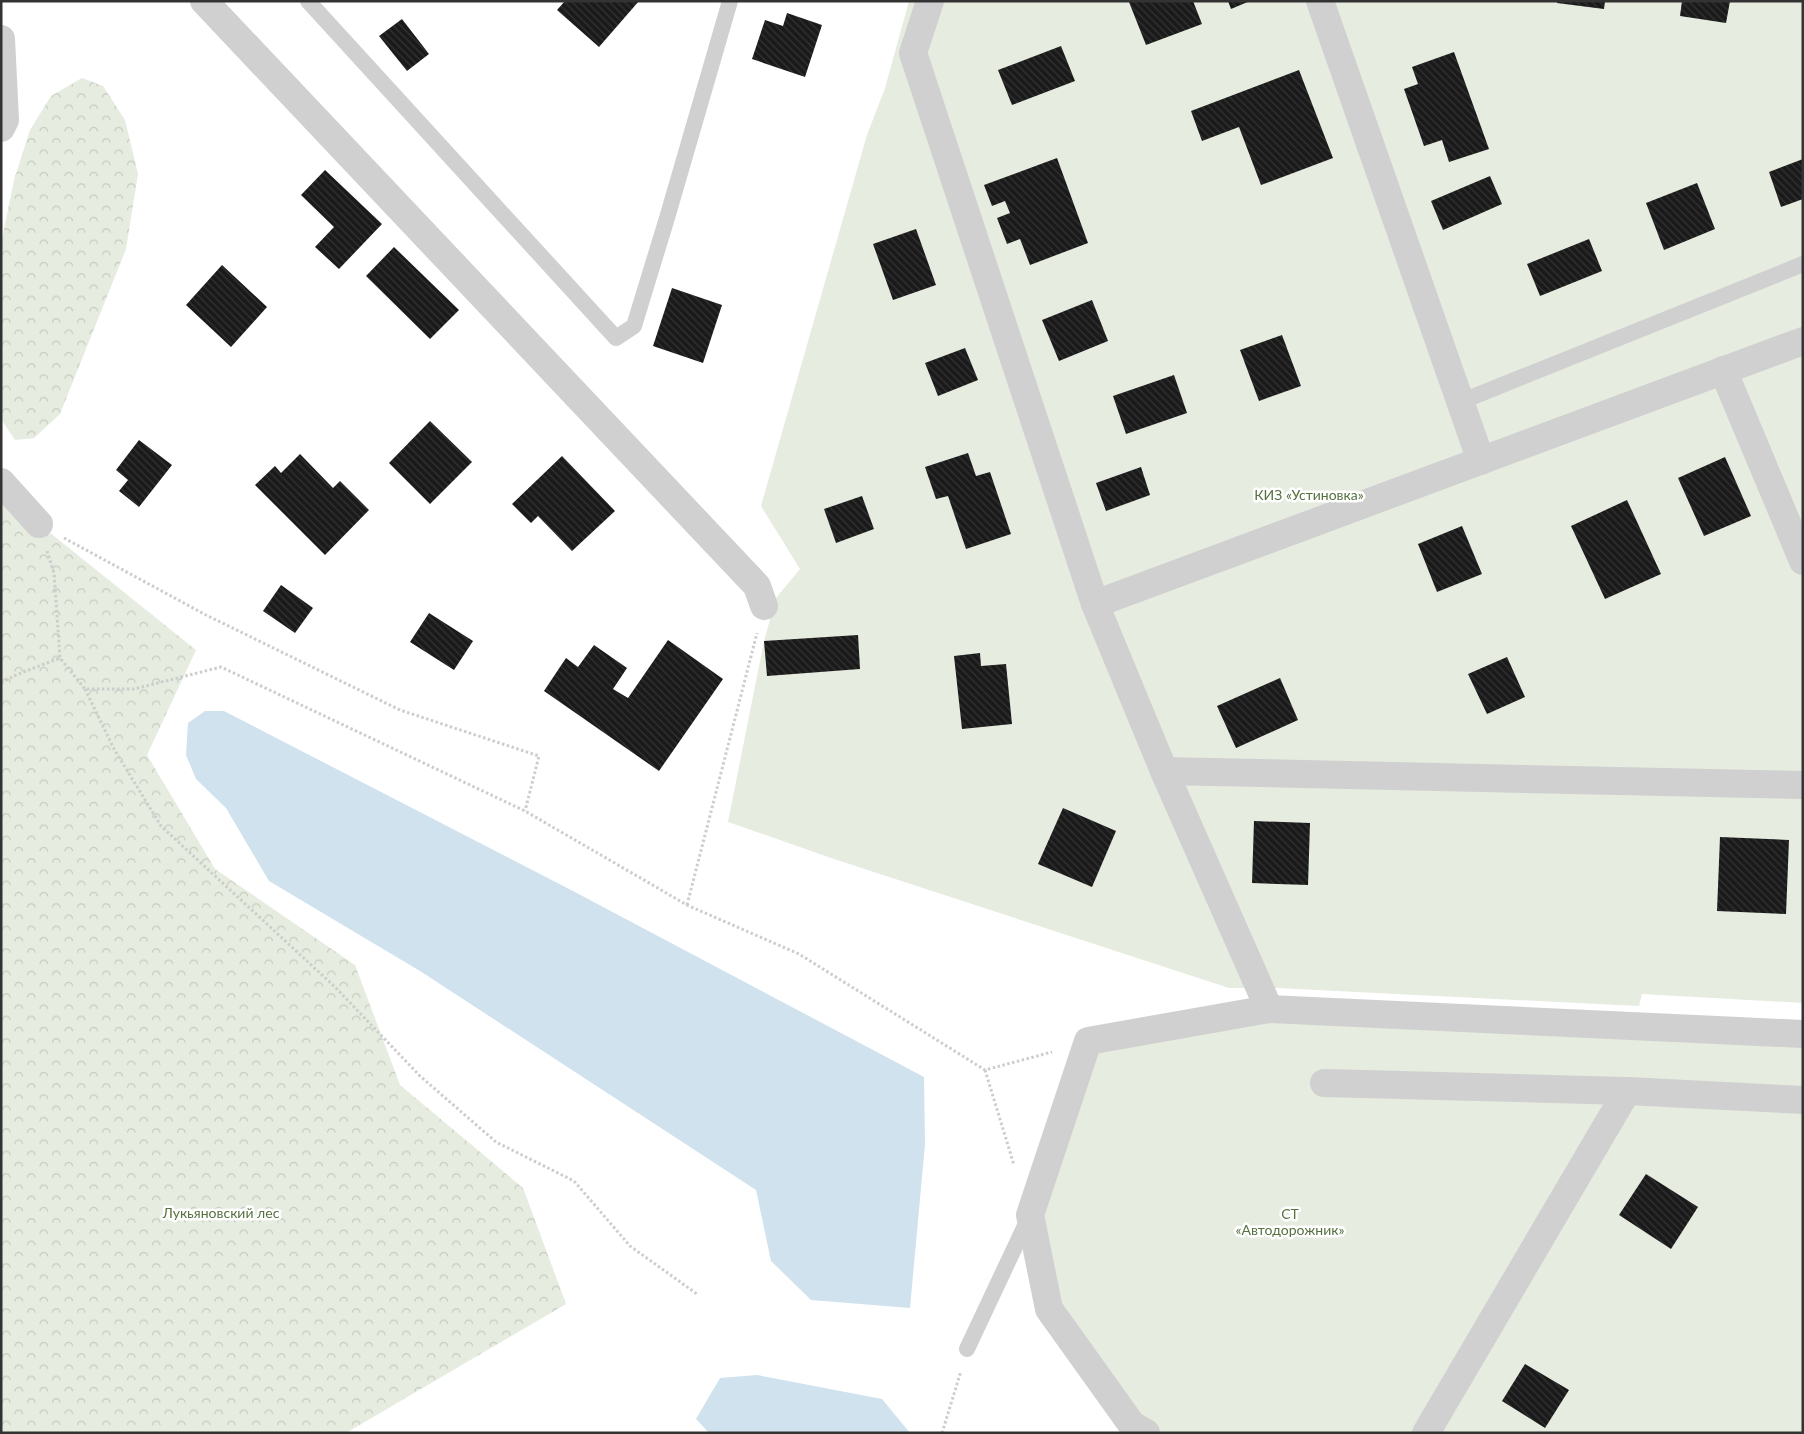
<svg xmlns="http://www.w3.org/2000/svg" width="1804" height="1434" viewBox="0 0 1804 1434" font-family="Lato,sans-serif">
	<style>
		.forest { fill: url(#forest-crowns) }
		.garden { fill: #e6ecdf }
		.water { fill: #cfe2ee }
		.building { fill: url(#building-back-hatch) }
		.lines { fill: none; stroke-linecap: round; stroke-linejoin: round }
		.path { stroke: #cdcdcd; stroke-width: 3; stroke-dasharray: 2.5 2.5; stroke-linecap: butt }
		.lane { stroke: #d0d0d0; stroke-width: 16 }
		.street { stroke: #d0d0d0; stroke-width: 28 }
		.labels { text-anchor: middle; stroke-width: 5; stroke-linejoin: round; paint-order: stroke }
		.park-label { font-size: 14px; fill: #56703f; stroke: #fff }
	</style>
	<defs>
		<pattern id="forest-crowns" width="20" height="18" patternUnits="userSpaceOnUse" patternTransform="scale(1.25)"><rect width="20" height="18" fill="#e6ecdf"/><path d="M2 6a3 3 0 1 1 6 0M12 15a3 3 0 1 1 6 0" fill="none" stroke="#c6cbc0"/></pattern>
		<pattern id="building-back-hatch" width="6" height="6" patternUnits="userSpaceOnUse" patternTransform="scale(1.25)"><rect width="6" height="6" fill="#1a1a1a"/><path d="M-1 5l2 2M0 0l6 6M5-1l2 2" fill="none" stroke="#333"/></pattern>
	</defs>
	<rect width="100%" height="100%" fill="#fff"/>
	<g class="forest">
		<path d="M 82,78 L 103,86 L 125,120 L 138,174 L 126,249 L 60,414 L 34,438 L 15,440 L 1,419 L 1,244 L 14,180 L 30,130 L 51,96 Z"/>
		<path d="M 1,482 L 39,524 L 196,650 L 147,755 L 215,869 L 355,965 L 400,1085 L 523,1188 L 566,1304 L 346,1433 L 1,1433 Z"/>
	</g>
	<g class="garden">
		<path d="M 909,1 L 1803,1 L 1803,1003 L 1642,994 L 1639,1006 L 1277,988 L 1229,988 L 834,859 L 728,822 L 764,641 L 776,598 L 800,569 L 761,506 L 867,135 L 885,88 Z"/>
		<path d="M 1248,1012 L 1803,1034 L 1803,1433 L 1146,1433 L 1049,1309 L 1030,1215 L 1088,1041 Z"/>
	</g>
	<g class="water">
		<path d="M 205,711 L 224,711 L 573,891 L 924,1077 L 925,1144 L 910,1308 L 811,1300 L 771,1261 L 756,1190 L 420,971 L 269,881 L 226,808 L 196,779 L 186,755 L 188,723 Z"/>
		<path d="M 757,1375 L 882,1399 L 910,1433 L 709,1433 L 696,1419 L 720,1378 Z"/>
	</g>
	<g class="building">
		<path d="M 565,1 L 639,1 L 599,47 L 557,10 Z"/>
		<path d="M 1132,1 L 1193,1 L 1202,24 L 1146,45 L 1129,2 Z"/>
		<path d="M 1228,1 L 1250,1 L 1231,9 Z"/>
		<path d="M 1557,1 L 1605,1 L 1604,9 L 1557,3 Z"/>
		<path d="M 1682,1 L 1730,1 L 1726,23 L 1680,16 Z"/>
		<path d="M 787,13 L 822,25 L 805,77 L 752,59 L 765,20 L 783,26 Z"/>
		<path d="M 402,19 L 429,54 L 407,71 L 379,36 Z"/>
		<path d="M 1061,46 L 1075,81 L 1012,105 L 998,70 Z"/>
		<path d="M 1454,52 L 1489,149 L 1449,162 L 1442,140 L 1424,146 L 1404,89 L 1418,84 L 1412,67 Z"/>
		<path d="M 1299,70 L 1333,158 L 1261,185 L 1239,127 L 1202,141 L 1191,111 Z"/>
		<path d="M 1057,158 L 1088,243 L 1030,265 L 1020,239 L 1007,244 L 997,218 L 1010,213 L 1005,201 L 992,206 L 984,185 Z"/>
		<path d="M 1803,159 L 1803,199 L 1781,207 L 1769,172 Z"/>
		<path d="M 325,170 L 382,224 L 339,269 L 315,247 L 334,227 L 301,195 Z"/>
		<path d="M 1490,176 L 1502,204 L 1443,230 L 1431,201 Z"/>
		<path d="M 1697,183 L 1715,229 L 1664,250 L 1646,203 Z"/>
		<path d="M 916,229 L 936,285 L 893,300 L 873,244 Z"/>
		<path d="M 1589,239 L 1602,271 L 1540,296 L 1527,264 Z"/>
		<path d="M 394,247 L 459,310 L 430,339 L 366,276 Z"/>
		<path d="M 222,265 L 267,307 L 231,347 L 186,305 Z"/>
		<path d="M 672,288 L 722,305 L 703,363 L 653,346 Z"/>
		<path d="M 1092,300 L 1108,341 L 1059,361 L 1042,320 Z"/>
		<path d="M 1282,335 L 1301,386 L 1259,401 L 1240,350 Z"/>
		<path d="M 965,348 L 978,380 L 938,396 L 925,363 Z"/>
		<path d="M 1174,375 L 1187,413 L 1126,434 L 1113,396 Z"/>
		<path d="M 430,421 L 472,462 L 430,504 L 389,463 Z"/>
		<path d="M 139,440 L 172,465 L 139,507 L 119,491 L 128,480 L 116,470 Z"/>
		<path d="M 968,453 L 976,476 L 990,472 L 1011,534 L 966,549 L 948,496 L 936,499 L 925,467 Z"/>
		<path d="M 300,454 L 333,488 L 340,481 L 369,510 L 325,555 L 255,485 L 275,466 L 281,473 Z"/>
		<path d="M 562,456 L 615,511 L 572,551 L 538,516 L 531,523 L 512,504 Z"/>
		<path d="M 1725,457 L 1751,516 L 1704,536 L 1678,478 Z"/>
		<path d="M 1141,467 L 1150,495 L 1106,511 L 1096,483 Z"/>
		<path d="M 862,496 L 874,529 L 836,543 L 824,509 Z"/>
		<path d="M 1627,500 L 1661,574 L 1605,599 L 1571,526 Z"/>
		<path d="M 1462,526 L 1482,574 L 1437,592 L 1418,544 Z"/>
		<path d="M 281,585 L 313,608 L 295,633 L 263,611 Z"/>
		<path d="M 429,613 L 473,641 L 454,670 L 410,642 Z"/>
		<path d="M 858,635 L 860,669 L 767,676 L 764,641 Z"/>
		<path d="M 668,640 L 723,679 L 659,771 L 544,691 L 566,658 L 578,667 L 594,645 L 627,668 L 613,689 L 628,698 Z"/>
		<path d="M 980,653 L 981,666 L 1006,664 L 1012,724 L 962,729 L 954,656 Z"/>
		<path d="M 1507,657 L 1525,697 L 1487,714 L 1468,674 Z"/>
		<path d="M 1280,678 L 1298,720 L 1236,748 L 1217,706 Z"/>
		<path d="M 1063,808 L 1116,831 L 1092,887 L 1038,864 Z"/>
		<path d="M 1254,821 L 1310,823 L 1308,885 L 1252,883 Z"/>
		<path d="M 1720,837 L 1789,840 L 1786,914 L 1717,911 Z"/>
		<path d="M 1646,1174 L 1698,1207 L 1671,1249 L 1619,1215 Z"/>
		<path d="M 1525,1364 L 1569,1390 L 1545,1428 L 1502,1401 Z"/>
	</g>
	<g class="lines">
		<g class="path">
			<path d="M 64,538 L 206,615 L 400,710 L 539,756 L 525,811"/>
			<path d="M 47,551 L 54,573 L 60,658 L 85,689 L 134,689 L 221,667 L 525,811 L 687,905 L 799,954 L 985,1070 L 1052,1052"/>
			<path d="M 1,683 L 16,675 L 60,658"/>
			<path d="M 85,689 L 114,749 L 161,826 L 335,987 L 420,1076 L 496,1142 L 574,1181 L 630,1246 L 697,1294"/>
			<path d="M 687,905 L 757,633"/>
			<path d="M 985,1070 L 1014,1165"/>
			<path d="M 942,1433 L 961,1371"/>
		</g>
		<g class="lane">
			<path d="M 308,1 L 616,338 L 634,326 L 667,218 L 730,1"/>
			<path d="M 1460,402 L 1803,264"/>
			<path d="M 967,1349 L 1030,1215"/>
		</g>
		<g class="street">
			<path d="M 204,1 L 757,586 L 764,606"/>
			<path d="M 930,1 L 913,53 L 1095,604 L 1164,771 L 1269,1009"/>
			<path d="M 1320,1 L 1481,461"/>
			<path d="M 1,39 L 5,120 L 1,128"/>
			<path d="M 1723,370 L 1803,561"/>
			<path d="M 1,482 L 39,524"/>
			<path d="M 1095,604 L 1803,341"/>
			<path d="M 1164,771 L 1803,785"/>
			<path d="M 1324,1083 L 1627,1091 L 1803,1100"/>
			<path d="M 1146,1433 L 1132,1425 L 1049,1309 L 1030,1215 L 1088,1041 L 1269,1009 L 1803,1034"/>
			<path d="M 1426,1433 L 1627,1091"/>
		</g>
	</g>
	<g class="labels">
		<g class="park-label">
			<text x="1309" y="500">КИЗ «Устиновка»</text>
			<text x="221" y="1218">Лукьяновский лес</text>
			<text x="1290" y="1219">СТ<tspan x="1290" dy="16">«Автодорожник»</tspan></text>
		</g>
	</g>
	<rect width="1804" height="1434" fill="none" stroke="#333333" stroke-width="5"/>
</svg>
